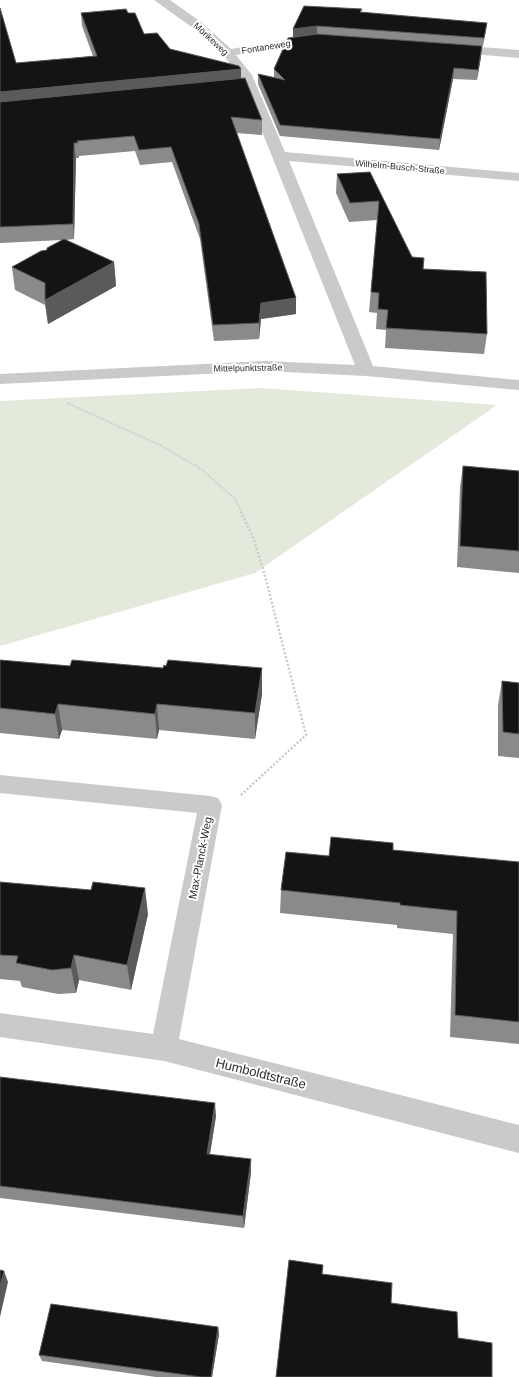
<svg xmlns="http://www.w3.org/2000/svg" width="519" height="1377" viewBox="0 0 519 1377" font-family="Arial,sans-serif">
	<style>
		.green { fill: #e3eadb }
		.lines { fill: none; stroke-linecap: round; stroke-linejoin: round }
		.path-far1 { stroke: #cacaca; stroke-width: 2; stroke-dasharray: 1.5 1.5; stroke-linecap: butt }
		.path { stroke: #cacaca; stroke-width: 2.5; stroke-dasharray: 2 2; stroke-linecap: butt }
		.minor { fill: #cacaca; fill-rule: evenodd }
		.wall { fill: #8a8a8a }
		.shaded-wall { fill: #5a5a5a }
		.building { fill: #141414; stroke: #5a5a5a }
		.labels { text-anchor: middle; stroke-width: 4; stroke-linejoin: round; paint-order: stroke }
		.far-street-label { font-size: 9px; fill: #2d2d2d; stroke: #fff }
		.street-label { font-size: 11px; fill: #2d2d2d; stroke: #fff }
		.near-street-label { font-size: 13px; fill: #2d2d2d; stroke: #fff }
	</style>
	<rect width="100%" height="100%" fill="#fff"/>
	<path class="green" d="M 261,388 L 497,405 L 255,573 L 0,646 L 0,401 Z"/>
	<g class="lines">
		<path class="path-far1" d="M 67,403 L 160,445 L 201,469 L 235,499 L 242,513"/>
		<path class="path" d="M 241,795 L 306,735 L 264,572 L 253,537 L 241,512"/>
		<g class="minor">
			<path d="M 154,0 L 170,0 L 201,22 L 231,49 L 315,35 L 319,36 L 321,39 L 319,42 L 315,43 L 236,55 L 252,75 L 285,152 L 519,173 L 519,181 L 289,161 L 373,366 L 519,380 L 519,390 L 366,376 L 265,371 L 0,384 L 0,374 L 265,361 L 355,365 L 240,76 L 224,56 L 193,28 Z"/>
			<path d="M 453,45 L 519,50 L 519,58 L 449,52 L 447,49 L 449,46 Z"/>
			<path d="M 0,775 L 210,796 L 218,798 L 222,805 L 179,1039 L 519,1125 L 519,1153 L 164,1061 L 0,1037 L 0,1013 L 153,1034 L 197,813 L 0,793 Z"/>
		</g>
	</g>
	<g class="wall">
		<path d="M 0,8 L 16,63 L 93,56 L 82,26 L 81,13 L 128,13 L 144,34 L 170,49 L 241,79 L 262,120 L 262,135 L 236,133 L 296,314 L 261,319 L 259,339 L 214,341 L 200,239 L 172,162 L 140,165 L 135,151 L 79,156 L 79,158 L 76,158 L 74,239 L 66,240 L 114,262 L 116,286 L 48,324 L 45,305 L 15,290 L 12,267 L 47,250 L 62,240 L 0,243 Z"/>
		<path d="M 362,12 L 486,31 L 483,46 L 317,34 L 293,37 L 293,29 Z"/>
		<path d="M 481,57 L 477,80 L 453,79 L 439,150 L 280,136 L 258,84 L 258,74 L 274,78 L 274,69 Z"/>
		<path d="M 370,172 L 412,257 L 487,334 L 484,354 L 385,348 L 386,330 L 376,329 L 377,313 L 369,312 L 377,220 L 349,222 L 336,193 L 337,174 Z"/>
		<path d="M 463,466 L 519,471 L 519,573 L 457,567 L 460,487 Z"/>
		<path d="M 0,660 L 262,694 L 255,739 L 159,730 L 157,739 L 62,730 L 59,739 L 0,733 Z"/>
		<path d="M 502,681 L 519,683 L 519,758 L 498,756 L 498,705 Z"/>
		<path d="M 393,850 L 519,862 L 519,1044 L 450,1037 L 453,934 L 397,928 L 397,925 L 280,913 L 281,890 L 329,856 Z"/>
		<path d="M 0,882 L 148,914 L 131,990 L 79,980 L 76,993 L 58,994 L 22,987 L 20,981 L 0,979 Z"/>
		<path d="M 0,1077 L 216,1116 L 210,1154 L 251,1172 L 244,1228 L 0,1198 Z"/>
		<path d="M 218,1327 L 219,1334 L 212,1377 L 156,1377 L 42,1361 L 39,1355 Z"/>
	</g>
	<g class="shaded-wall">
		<path d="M 317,26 L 317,34 L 293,37 L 293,29 Z"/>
		<path d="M 482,46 L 481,57 L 477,80 L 478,70 Z"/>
		<path d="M 454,68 L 453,79 L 439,150 L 440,139 Z"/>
		<path d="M 241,69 L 241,83 L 0,106 L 0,92 Z"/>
		<path d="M 74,143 L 76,158 L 74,239 L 73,224 Z"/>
		<path d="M 114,262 L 116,286 L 48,324 L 45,300 Z"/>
		<path d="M 296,298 L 296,314 L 261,319 L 259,339 L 259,323 L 261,303 Z"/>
		<path d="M 262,668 L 262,694 L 255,739 L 255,713 Z"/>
		<path d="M 58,704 L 62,730 L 59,739 L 55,714 Z"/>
		<path d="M 157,704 L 159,730 L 157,739 L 155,714 Z"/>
		<path d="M 145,888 L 148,914 L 131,990 L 127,965 Z"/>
		<path d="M 74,955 L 79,980 L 76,993 L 71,968 Z"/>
		<path d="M 215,1103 L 216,1116 L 208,1166 L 207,1154 Z"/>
		<path d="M 251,1159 L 251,1172 L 244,1228 L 243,1216 Z"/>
		<path d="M 4,1271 L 8,1282 L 0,1317 L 0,1287 Z"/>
		<path d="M 218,1327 L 219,1334 L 212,1377 L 211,1377 Z"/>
	</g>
	<g class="building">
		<path d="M 304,6 L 362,9 L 360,12 L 487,23 L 484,38 L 317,26 L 293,29 Z"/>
		<path d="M 0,8 L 16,63 L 97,56 L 81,13 L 126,9 L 128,13 L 135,13 L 144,34 L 157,33 L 170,49 L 239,66 L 241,69 L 0,92 Z"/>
		<path d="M 317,34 L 482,46 L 478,70 L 454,68 L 440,139 L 280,125 L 258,74 L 285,80 L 274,69 L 288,38 Z"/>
		<path d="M 245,78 L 262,120 L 231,117 L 296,298 L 261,303 L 259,323 L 213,325 L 199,224 L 171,147 L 139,150 L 134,136 L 77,141 L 78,143 L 74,143 L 73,224 L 0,227 L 0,102 Z"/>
		<path d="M 370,172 L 412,257 L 424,258 L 423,269 L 486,272 L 487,334 L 386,328 L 388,310 L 378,309 L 379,293 L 371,292 L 379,201 L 350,203 L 337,174 Z"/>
		<path d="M 64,239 L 114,262 L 45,300 L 45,283 L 12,267 L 41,251 L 47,250 L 47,248 Z"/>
		<path d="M 463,466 L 519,471 L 519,551 L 460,546 Z"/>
		<path d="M 0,660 L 70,666 L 72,660 L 163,668 L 164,665 L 166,666 L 168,660 L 262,668 L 255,713 L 157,704 L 155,714 L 58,704 L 55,714 L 0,708 Z"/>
		<path d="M 502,681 L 519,683 L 519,734 L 503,732 Z"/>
		<path d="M 331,837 L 393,843 L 393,850 L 519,862 L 519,1022 L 455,1015 L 457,911 L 400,905 L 400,903 L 281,890 L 286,852 L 329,856 Z"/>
		<path d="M 0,882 L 91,890 L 93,882 L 145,888 L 127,965 L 74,955 L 71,968 L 52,970 L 16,963 L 18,956 L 0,955 Z"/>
		<path d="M 0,1077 L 215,1103 L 207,1154 L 251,1159 L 243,1216 L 0,1186 Z"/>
		<path d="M 289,1260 L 323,1265 L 322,1274 L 392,1283 L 391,1303 L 457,1312 L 458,1338 L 492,1343 L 492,1377 L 276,1377 Z"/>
		<path d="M 0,1270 L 4,1271 L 0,1287 Z"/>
		<path d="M 51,1304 L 218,1327 L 211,1377 L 201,1377 L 39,1355 Z"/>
	</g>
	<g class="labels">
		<g class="far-street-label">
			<text transform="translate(211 39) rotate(43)" y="3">Mörikeweg</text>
			<text transform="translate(266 47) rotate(-9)" y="3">Fontaneweg</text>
			<text transform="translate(400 167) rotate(5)" y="3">Wilhelm-Busch-Straße</text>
			<text transform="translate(248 368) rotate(-1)" y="3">Mittelpunktstraße</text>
		</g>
		<g class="street-label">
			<text transform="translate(200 858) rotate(-79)" y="4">Max-Planck-Weg</text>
		</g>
		<g class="near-street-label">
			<text transform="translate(261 1073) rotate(14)" y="5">Humboldtstraße</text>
		</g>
	</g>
</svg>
